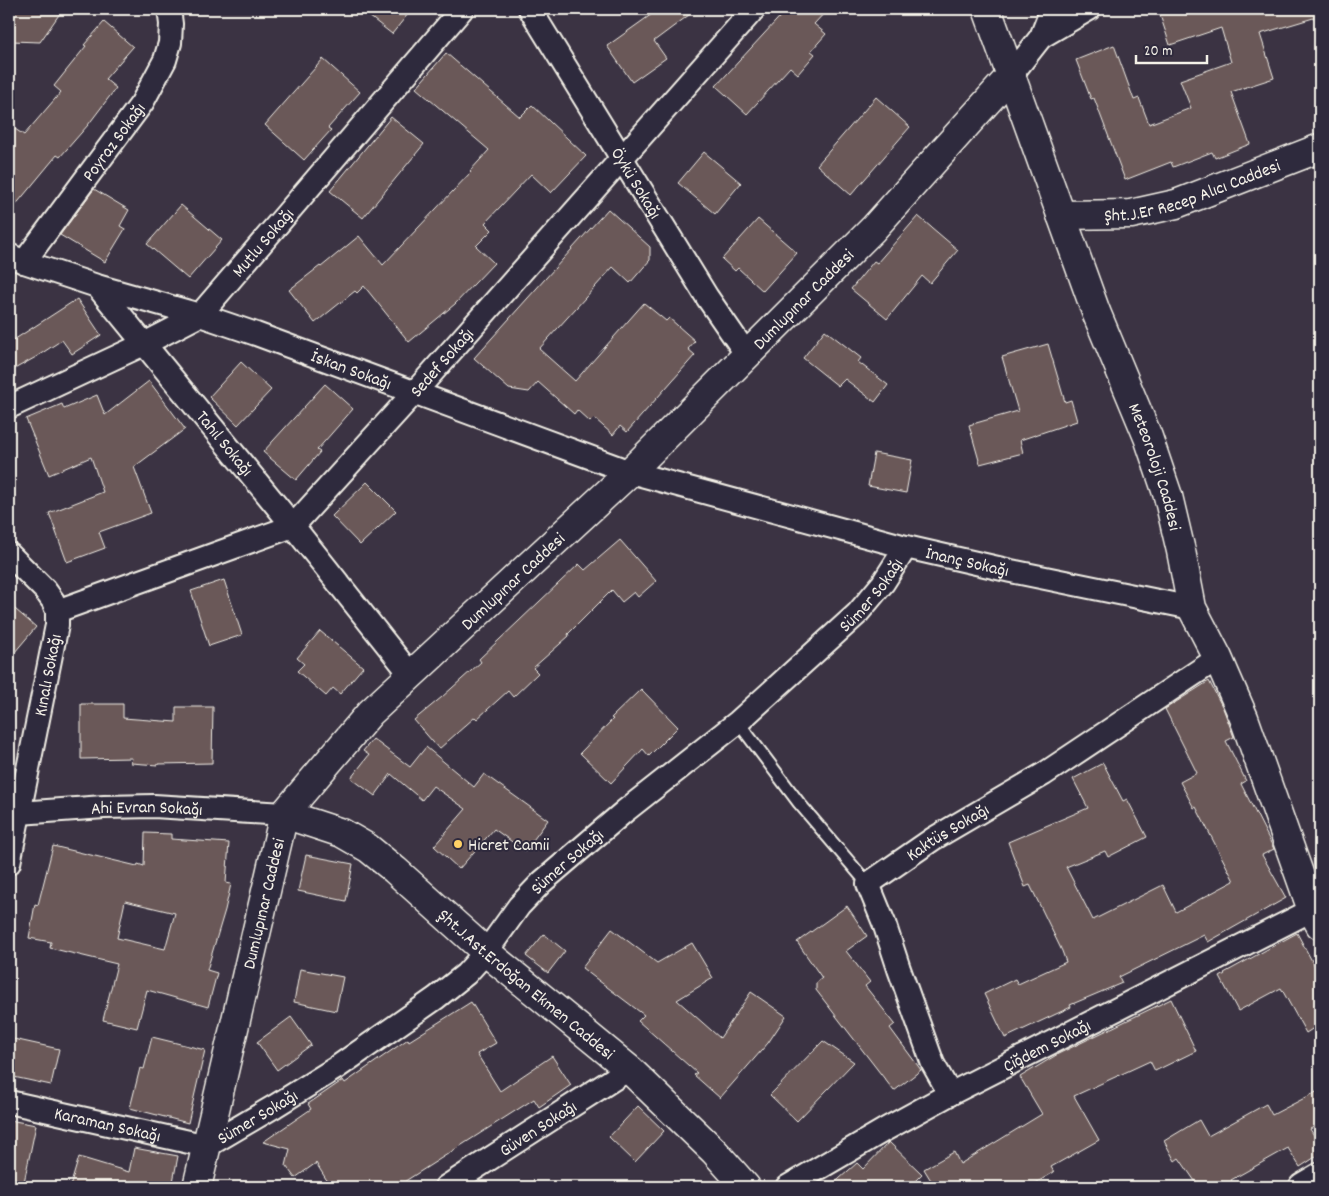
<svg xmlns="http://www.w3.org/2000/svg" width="1329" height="1196" viewBox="0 0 1329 1196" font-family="Dekko,sans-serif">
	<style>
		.building { fill: #6b5859; stroke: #f4f1e8; fill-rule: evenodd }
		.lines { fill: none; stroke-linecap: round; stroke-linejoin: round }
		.lane-casing { stroke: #f4f1e8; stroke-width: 15 }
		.street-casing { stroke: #f4f1e8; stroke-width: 26 }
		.secondary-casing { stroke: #f4f1e8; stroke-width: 31 }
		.lane { stroke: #2f2a3d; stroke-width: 11 }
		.street { stroke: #2f2a3d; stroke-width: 22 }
		.secondary { stroke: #2f2a3d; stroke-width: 28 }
		.poi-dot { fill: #ffd166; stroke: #2f2a3d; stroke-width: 2 }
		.labels { text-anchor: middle; stroke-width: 4; stroke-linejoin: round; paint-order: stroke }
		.street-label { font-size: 18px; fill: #f4f1e8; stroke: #2f2a3d }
		.poi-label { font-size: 18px; fill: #f4f1e8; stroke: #2f2a3d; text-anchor: start }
	</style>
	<rect width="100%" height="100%" fill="#3b3343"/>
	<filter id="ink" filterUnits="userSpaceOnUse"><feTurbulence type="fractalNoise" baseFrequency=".02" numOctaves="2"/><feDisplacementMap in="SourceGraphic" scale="10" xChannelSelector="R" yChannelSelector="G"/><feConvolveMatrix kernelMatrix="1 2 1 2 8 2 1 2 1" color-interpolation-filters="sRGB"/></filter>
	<g filter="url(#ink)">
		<g class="building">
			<path d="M 12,9 L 63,9 L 40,42 L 11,41 Z"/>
			<path d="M 360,9 L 412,9 L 392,34 Z"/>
			<path d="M 659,9 L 697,9 L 654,41 L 666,58 L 632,82 L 607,46 Z"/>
			<path d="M 787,9 L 828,9 L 814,24 L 826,34 L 811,51 L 815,54 L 798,74 L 790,67 L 747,114 L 716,86 Z"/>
			<path d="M 1158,9 L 1320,9 L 1320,16 L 1260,34 L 1274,78 L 1231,92 L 1250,144 L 1215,158 L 1212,152 L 1173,167 L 1171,162 L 1125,180 L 1094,98 L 1091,99 L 1076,60 L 1114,45 L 1134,100 L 1139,98 L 1149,124 L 1191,108 L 1180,80 L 1231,62 L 1221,28 L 1170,45 Z"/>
			<path d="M 104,22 L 133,47 L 105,79 L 116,88 L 88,125 L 60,157 L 57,155 L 9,213 L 9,125 L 24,135 L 61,92 L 54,86 L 86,46 L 84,45 Z"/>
			<path d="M 446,53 L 520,117 L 532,105 L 586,156 L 551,193 L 531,174 L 485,223 L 492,230 L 476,246 L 494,263 L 455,304 L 409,342 L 364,286 L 357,293 L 355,291 L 315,323 L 289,290 L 320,266 L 321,267 L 359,236 L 383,265 L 471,172 L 470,171 L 489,150 L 416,88 Z"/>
			<path d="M 323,59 L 360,92 L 328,128 L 331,130 L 304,160 L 265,125 Z"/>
			<path d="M 876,97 L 910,127 L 851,195 L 817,165 Z"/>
			<path d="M 391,117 L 424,144 L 363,218 L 330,191 Z"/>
			<path d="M 704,152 L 741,183 L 715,214 L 678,183 Z"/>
			<path d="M 94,189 L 129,210 L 120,226 L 125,229 L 105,262 L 60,235 Z"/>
			<path d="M 181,205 L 222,240 L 188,279 L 147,244 Z"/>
			<path d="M 608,209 L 650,247 L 650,260 L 630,283 L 613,267 L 539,349 L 575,381 L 644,303 L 666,321 L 669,318 L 695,341 L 688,349 L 695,355 L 627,432 L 620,426 L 613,435 L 594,418 L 590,422 L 577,410 L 574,414 L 538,382 L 529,392 L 509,389 L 474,358 Z"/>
			<path d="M 918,216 L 958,250 L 930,283 L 922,276 L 887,319 L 851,289 L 874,261 L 877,263 Z"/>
			<path d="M 758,219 L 797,253 L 763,291 L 738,268 L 735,271 L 722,259 Z"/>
			<path d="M 77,299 L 101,335 L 72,354 L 62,340 L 36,357 L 9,372 L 9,343 Z"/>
			<path d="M 825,330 L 861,358 L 858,362 L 888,385 L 875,402 L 845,379 L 838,386 L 803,358 Z"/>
			<path d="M 1048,344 L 1065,402 L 1071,400 L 1077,421 L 1020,440 L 1023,453 L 980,464 L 969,425 L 1018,411 L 1002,357 Z"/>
			<path d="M 241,362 L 271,390 L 238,425 L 209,397 Z"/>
			<path d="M 149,381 L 185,429 L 134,467 L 151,513 L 99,532 L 105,548 L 67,562 L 49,513 L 103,492 L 91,457 L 49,475 L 26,419 L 62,404 L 64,409 L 97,395 L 105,415 Z"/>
			<path d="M 325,384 L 353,409 L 317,450 L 320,452 L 296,480 L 263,452 Z"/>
			<path d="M 874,453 L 912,460 L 906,493 L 868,486 Z"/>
			<path d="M 367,482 L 396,511 L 360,545 L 332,516 Z"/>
			<path d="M 620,540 L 656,581 L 638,597 L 634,592 L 622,602 L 612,590 L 568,634 L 569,636 L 533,668 L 538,673 L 513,697 L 508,691 L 477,719 L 475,717 L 439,749 L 414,720 L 442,697 L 481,662 L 479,659 L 579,564 L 585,570 Z"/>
			<path d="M 224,580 L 242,635 L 209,646 L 191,591 Z"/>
			<path d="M 9,604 L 36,627 L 9,659 Z"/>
			<path d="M 320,631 L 363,667 L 340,694 L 333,688 L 326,696 L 297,671 L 304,664 L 297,658 Z"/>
			<path d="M 1209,681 L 1223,708 L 1234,737 L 1226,741 L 1246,781 L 1241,784 L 1274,849 L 1262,855 L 1286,898 L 1208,942 L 1204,935 L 1119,977 L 1122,983 L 1070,1005 L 1071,1007 L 1005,1038 L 984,994 L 1015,979 L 1018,984 L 1066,962 L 1062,951 L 1030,885 L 1025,887 L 1008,842 L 1088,808 L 1073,779 L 1103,763 L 1123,801 L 1127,799 L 1147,837 L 1108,857 L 1105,851 L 1066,867 L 1093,920 L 1163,885 L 1176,912 L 1234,881 L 1196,807 L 1194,808 L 1180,782 L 1197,773 L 1165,709 Z"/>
			<path d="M 641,689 L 678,727 L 649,756 L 643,749 L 611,783 L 580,753 L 613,719 L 611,718 Z"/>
			<path d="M 81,704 L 123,704 L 123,718 L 176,722 L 176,707 L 213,707 L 212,763 L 158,764 L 158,765 L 131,763 L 132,758 L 81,759 Z"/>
			<path d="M 373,739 L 410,767 L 426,747 L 474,787 L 484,774 L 548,820 L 525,851 L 494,829 L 459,869 L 434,846 L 466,809 L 433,786 L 422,800 L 391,774 L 375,796 L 351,778 L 369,755 L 363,751 Z"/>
			<path d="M 145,833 L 171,834 L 171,839 L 229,843 L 226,883 L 231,884 L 225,910 L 207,970 L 217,973 L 208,1007 L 147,990 L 137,1028 L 103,1020 L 117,964 L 50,948 L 51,942 L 29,938 L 35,904 L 38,905 L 53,846 L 137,866 L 138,864 L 144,866 ZM 125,901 L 175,913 L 165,949 L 117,938 Z"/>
			<path d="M 306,855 L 353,864 L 346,901 L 298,891 Z"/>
			<path d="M 847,906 L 867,936 L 846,951 L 870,982 L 865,986 L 895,1024 L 890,1028 L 921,1070 L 894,1091 L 816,990 L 816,983 L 822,978 L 797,942 Z"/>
			<path d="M 612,929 L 657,963 L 692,943 L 713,978 L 677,1000 L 720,1038 L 751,992 L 786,1016 L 768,1043 L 720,1098 L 694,1075 L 697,1073 L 638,1021 L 644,1015 L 582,968 Z"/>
			<path d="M 1297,933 L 1320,976 L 1320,1024 L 1306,1033 L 1281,988 L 1238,1011 L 1220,977 L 1225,974 L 1224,973 Z"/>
			<path d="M 544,934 L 565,951 L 548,973 L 526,956 Z"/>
			<path d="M 300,969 L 343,977 L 336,1011 L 294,1002 Z"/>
			<path d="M 1171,999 L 1196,1051 L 1155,1071 L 1150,1061 L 1074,1096 L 1099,1140 L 1051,1167 L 1054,1172 L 1029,1187 L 935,1187 L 924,1169 L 954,1152 L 960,1164 L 1042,1114 L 1020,1077 L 1058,1054 Z"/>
			<path d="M 471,1002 L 496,1043 L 477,1054 L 500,1091 L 552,1056 L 571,1085 L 539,1107 L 534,1099 L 396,1187 L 331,1187 L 316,1163 L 295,1178 L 286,1166 L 290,1149 L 263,1142 L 311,1109 L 308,1104 L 343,1080 L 345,1083 L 408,1039 L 409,1041 Z"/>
			<path d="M 291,1017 L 311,1045 L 277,1070 L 257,1042 Z"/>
			<path d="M 152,1037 L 205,1050 L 188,1123 L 130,1108 L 140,1068 L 144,1069 Z"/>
			<path d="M 9,1038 L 59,1049 L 51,1085 L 9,1076 Z"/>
			<path d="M 823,1041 L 854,1062 L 797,1121 L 770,1095 Z"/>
			<path d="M 1320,1090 L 1320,1124 L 1310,1129 L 1320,1145 L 1320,1154 L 1300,1167 L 1288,1148 L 1231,1180 L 1236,1187 L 1199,1187 L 1179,1158 L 1175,1161 L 1164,1141 L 1199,1120 L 1208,1136 L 1266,1104 L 1272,1115 Z"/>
			<path d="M 638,1106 L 664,1131 L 635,1162 L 609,1137 Z"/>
			<path d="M 9,1120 L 36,1125 L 23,1187 L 9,1187 Z"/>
			<path d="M 889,1142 L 922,1174 L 909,1187 L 830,1187 L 857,1163 L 863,1169 Z"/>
			<path d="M 134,1148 L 178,1156 L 172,1187 L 70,1187 L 79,1157 L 129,1172 Z"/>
		</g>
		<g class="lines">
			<defs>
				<path id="lane" d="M 738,722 L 799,803 L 868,884"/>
				<g id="street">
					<path id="s1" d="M 530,9 L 707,297 L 747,355"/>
					<path d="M 1041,37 L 1089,9"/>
					<path d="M 1012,74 L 1041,37 L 1052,9"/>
					<path id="s2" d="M 9,255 L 24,262 L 97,286 L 293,526 L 411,675"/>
					<path id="s3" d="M 24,262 L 142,103 L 165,60 L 170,43 L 171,24 L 169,9"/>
					<path id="s4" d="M 97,286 L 200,315 L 256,334 L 630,472 L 906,547 L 1011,571 L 1192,608"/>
					<path id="s5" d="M 9,407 L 144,344 L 200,315 L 462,9"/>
					<path d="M 9,554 L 45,590 L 53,601 L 57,611 L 57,625 L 9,863"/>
					<path id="s6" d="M 57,611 L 293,526 L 414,393 L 754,9"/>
					<path id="s7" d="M 9,812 L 19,813 L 104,807 L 154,806 L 284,814"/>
					<path id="s8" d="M 950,1094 L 933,1064 L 899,969 L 884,923 L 868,884 L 933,839 L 1044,774 L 1218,658"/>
					<path id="s9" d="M 9,1102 L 207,1146 L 275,1106 L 336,1068 L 436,998 L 466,974 L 486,952 L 519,906 L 542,882 L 625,811 L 738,722 L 857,614 L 883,583 L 906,547"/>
					<path id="s10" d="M 446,1187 L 629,1069"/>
					<path id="s11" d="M 787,1187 L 886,1129 L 950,1094 L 1312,910"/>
				</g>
				<g id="secondary">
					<path id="s12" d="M 987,9 L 1096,312 L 1148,437 L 1168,496 L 1181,551 L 1192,608 L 1218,658 L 1244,718 L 1312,910 L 1320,925"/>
					<path id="s13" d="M 1061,215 L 1131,214 L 1176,204 L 1320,148"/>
					<path id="s14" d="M 284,814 L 342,833 L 368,848 L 395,870 L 486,952 L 629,1069 L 714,1151 L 746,1187"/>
					<path id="s15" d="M 197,1187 L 284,814 L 370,713 L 630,472 L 873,229 L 1012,74"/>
					<path d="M 1303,1187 L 1320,1177"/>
				</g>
			</defs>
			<use href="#lane" class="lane-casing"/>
			<use href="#street" class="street-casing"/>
			<use href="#secondary" class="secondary-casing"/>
			<use href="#lane" class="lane"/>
			<use href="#street" class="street"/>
			<use href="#secondary" class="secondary"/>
		</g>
	</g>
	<circle class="poi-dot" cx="458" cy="844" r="5"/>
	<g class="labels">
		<g class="street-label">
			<text dy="6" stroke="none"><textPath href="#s3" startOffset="150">Poyraz Sokağı</textPath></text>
			<text dy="6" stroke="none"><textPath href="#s1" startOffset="204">Öykü Sokağı</textPath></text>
			<text dy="6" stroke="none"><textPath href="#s13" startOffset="135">Şht.J.Er Recep Alıcı Caddesi</textPath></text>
			<text dy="6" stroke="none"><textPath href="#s5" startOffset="308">Mutlu Sokağı</textPath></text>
			<text dy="6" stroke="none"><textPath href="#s15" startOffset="1115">Dumlupınar Caddesi</textPath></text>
			<text dy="6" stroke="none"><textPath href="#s6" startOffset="472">Sedef Sokağı</textPath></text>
			<text dy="6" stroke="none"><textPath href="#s4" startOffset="268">İskan Sokağı</textPath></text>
			<text dy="6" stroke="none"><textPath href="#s2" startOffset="296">Tahıl Sokağı</textPath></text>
			<text dy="6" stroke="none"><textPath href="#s12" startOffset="488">Meteoroloji Caddesi</textPath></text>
			<text dy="6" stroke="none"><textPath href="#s4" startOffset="914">İnanç Sokağı</textPath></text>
			<text dy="6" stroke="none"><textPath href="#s15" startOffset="710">Dumlupınar Caddesi</textPath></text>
			<text dy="6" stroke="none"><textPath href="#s9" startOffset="1071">Sümer Sokağı</textPath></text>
			<text transform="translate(47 675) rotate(-79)" y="6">Kınalı Sokağı</text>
			<text dy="6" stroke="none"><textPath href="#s7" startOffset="138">Ahi Evran Sokağı</textPath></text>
			<text dy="6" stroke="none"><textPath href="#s8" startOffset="321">Kaktüs Sokağı</textPath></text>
			<text dy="6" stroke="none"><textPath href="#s9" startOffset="666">Sümer Sokağı</textPath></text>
			<text dy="6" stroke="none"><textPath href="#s15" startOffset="291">Dumlupınar Caddesi</textPath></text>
			<text dy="6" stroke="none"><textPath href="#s14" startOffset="300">Şht.J.Ast.Erdoğan Ekmen Caddesi</textPath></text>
			<text dy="6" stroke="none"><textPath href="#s11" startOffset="296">Çiğdem Sokağı</textPath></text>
			<text dy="6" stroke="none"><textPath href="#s9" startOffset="261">Sümer Sokağı</textPath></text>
			<text dy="6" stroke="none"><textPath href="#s9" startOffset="101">Karaman Sokağı</textPath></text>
			<text dy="6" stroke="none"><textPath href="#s10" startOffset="109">Güven Sokağı</textPath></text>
		</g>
		<g class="poi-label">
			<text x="468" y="850">Hicret Camii</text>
		</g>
	</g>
	<rect width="1329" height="1196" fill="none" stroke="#2f2a3d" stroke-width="30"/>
	<rect x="15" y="15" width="1299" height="1166" fill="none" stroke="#f4f1e8" stroke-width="2" filter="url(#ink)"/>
	<path d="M1136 55v8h71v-8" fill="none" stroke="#f4f1e8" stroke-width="2.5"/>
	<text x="1144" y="55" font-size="15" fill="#f4f1e8" stroke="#2f2a3d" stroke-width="4" paint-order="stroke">20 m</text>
</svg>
